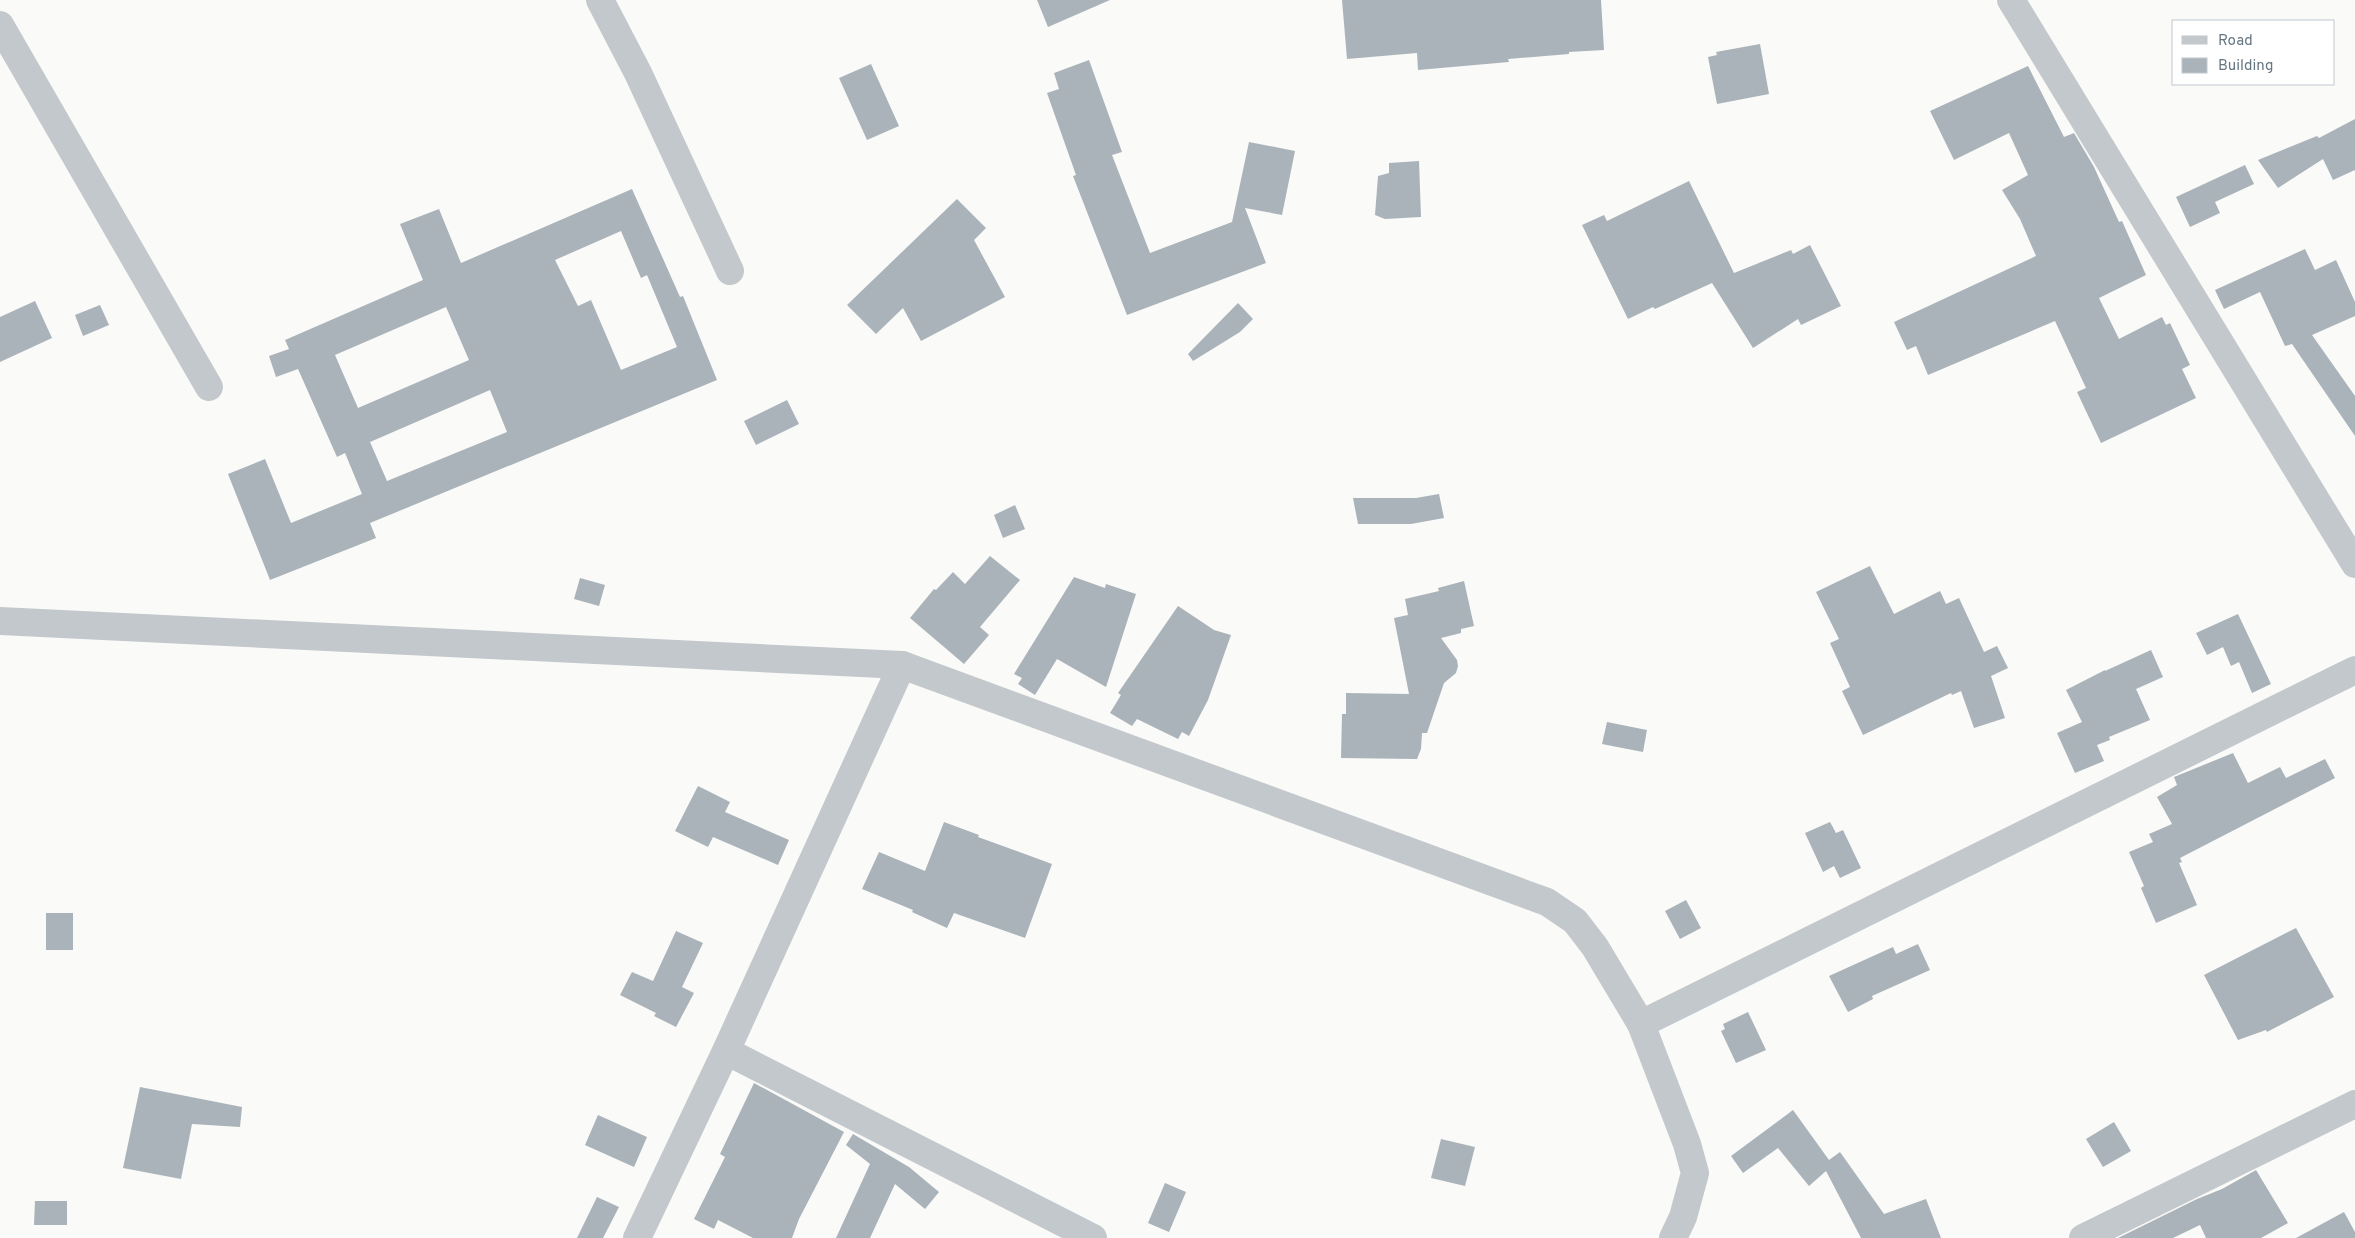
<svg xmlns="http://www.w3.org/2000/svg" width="2355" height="1238" viewBox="0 0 2355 1238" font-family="Overpass,sans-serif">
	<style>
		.building { fill: #aab3b9; fill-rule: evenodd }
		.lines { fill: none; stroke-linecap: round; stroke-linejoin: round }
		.minor { stroke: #c3c8cc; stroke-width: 28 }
	</style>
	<rect width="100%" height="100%" fill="#fafaf8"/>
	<g class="building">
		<path d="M 1037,0 L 1110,0 L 1048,27 Z"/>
		<path d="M 1342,0 L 1601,0 L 1604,50 L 1569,52 L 1569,54 L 1508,59 L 1509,62 L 1418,70 L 1417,53 L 1347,59 Z"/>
		<path d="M 1760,44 L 1769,94 L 1717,104 L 1708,57 L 1717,55 L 1716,52 Z"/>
		<path d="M 1089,60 L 1122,152 L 1112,155 L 1150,253 L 1232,222 L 1249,142 L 1295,151 L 1282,215 L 1245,208 L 1266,263 L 1127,315 L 1073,176 L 1076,175 L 1047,93 L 1059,89 L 1054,73 Z"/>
		<path d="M 871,64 L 899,126 L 867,140 L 839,78 Z"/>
		<path d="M 2028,66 L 2064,137 L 2074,133 L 2094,167 L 2119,222 L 2122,221 L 2146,275 L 2099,298 L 2119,339 L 2162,317 L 2166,325 L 2170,323 L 2190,365 L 2182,369 L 2196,398 L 2101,443 L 2077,392 L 2086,388 L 2055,321 L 1928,375 L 1916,346 L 1907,350 L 1894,322 L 2036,256 L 2020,219 L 2002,190 L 2028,175 L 2009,133 L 1954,160 L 1930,111 Z"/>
		<path d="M 2355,119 L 2355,170 L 2333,180 L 2323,159 L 2278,188 L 2258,160 L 2317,136 L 2319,138 Z"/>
		<path d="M 1419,161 L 1421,217 L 1385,219 L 1375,215 L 1378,176 L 1389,173 L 1389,163 Z"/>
		<path d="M 2245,165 L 2254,184 L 2215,202 L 2220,213 L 2190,227 L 2176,197 Z"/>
		<path d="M 1689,181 L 1734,273 L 1791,250 L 1793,254 L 1810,245 L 1841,306 L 1801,325 L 1798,319 L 1753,348 L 1712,283 L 1655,309 L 1653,307 L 1628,319 L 1582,225 L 1604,215 L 1607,221 Z"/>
		<path d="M 632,189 L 680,297 L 683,296 L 717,380 L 370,523 L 376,538 L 270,580 L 228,474 L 265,459 L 291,523 L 362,494 L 345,453 L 337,457 L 298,369 L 276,377 L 269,356 L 289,349 L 285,340 L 423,280 L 400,224 L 439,209 L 461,263 ZM 621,231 L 641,278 L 647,275 L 677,347 L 621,370 L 591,300 L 578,306 L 555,260 ZM 446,307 L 469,360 L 358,408 L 335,355 ZM 490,390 L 507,432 L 387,481 L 370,442 Z"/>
		<path d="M 957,199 L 986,228 L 974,240 L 1005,297 L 921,341 L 903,308 L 876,334 L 847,305 Z"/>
		<path d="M 2305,249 L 2315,270 L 2336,260 L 2355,302 L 2355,316 L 2312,335 L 2355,396 L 2355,436 L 2292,344 L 2285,346 L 2260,292 L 2224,309 L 2215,290 Z"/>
		<path d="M 35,301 L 52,338 L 0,362 L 0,317 Z"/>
		<path d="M 1238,303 L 1253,319 L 1240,332 L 1193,361 L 1188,354 Z"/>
		<path d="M 100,305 L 109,325 L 83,336 L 75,315 Z"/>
		<path d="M 787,400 L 799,424 L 756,445 L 744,421 Z"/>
		<path d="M 1439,494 L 1444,518 L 1411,524 L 1358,524 L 1353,498 L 1416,498 Z"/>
		<path d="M 1015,505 L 1025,529 L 1003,538 L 994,515 Z"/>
		<path d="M 990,556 L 1020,580 L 980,627 L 989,635 L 964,664 L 910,618 L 934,589 L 936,590 L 953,572 L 965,584 Z"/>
		<path d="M 1870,566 L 1894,614 L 1940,591 L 1946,604 L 1959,598 L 1984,652 L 1997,646 L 2008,668 L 1991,676 L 2005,718 L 1974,728 L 1961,691 L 1952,695 L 1951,693 L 1863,735 L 1842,691 L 1850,687 L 1830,643 L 1839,639 L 1816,592 Z"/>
		<path d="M 1074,577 L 1105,588 L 1106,584 L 1136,594 L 1106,687 L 1057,659 L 1035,695 L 1018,684 L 1022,678 L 1014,674 Z"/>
		<path d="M 580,578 L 605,585 L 599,606 L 574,599 Z"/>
		<path d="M 1464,581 L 1474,626 L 1461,629 L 1461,633 L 1441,638 L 1457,660 L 1458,666 L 1456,673 L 1444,683 L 1427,733 L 1422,733 L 1421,749 L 1417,759 L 1341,758 L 1342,714 L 1346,714 L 1346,693 L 1409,694 L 1394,618 L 1408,615 L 1405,599 L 1439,591 L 1438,588 Z"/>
		<path d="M 1178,606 L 1214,630 L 1231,635 L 1208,700 L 1189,736 L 1182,732 L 1178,739 L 1137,719 L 1132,726 L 1110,713 L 1121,695 L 1118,693 Z"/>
		<path d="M 2238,614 L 2271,684 L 2252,693 L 2239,662 L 2231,666 L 2223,647 L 2207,655 L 2196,633 Z"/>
		<path d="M 2151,650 L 2163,677 L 2136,689 L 2150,720 L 2109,737 L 2110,740 L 2097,745 L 2104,761 L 2075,773 L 2057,733 L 2082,722 L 2066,690 L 2105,670 L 2105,671 Z"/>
		<path d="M 1607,722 L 1647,730 L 1643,752 L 1602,744 Z"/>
		<path d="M 2233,753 L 2248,783 L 2280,767 L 2286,778 L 2325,759 L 2335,778 L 2180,858 L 2182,862 L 2179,863 L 2197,905 L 2156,923 L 2141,888 L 2144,886 L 2129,852 L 2153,842 L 2149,834 L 2172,824 L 2157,797 L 2177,785 L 2174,777 Z"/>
		<path d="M 698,786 L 730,802 L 725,812 L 789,840 L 778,865 L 713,837 L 708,847 L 675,831 Z"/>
		<path d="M 944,822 L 979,835 L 978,837 L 1052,864 L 1025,938 L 954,913 L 947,928 L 912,912 L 913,910 L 862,889 L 879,852 L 925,871 Z"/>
		<path d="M 1830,822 L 1836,833 L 1843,830 L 1861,868 L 1840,878 L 1834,866 L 1823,872 L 1805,833 Z"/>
		<path d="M 1686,900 L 1701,928 L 1680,939 L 1665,911 Z"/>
		<rect x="46" y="913" width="27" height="37"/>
		<path d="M 2296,928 L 2334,997 L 2267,1032 L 2266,1030 L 2238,1040 L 2204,975 Z"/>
		<path d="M 676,931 L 703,943 L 682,987 L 694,993 L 676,1027 L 654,1016 L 656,1013 L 620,995 L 632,972 L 653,981 Z"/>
		<path d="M 1918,944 L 1930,970 L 1872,996 L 1873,999 L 1848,1012 L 1829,976 L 1893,947 L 1896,954 Z"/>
		<path d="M 1748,1012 L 1766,1050 L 1736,1063 L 1721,1031 L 1725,1029 L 1723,1024 Z"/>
		<path d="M 754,1083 L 844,1132 L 799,1219 L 792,1238 L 753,1238 L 718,1220 L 714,1229 L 694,1219 L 725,1157 L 720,1154 Z"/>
		<path d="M 140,1087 L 242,1107 L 240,1127 L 192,1124 L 181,1179 L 123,1168 Z"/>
		<path d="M 1793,1110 L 1829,1160 L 1840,1152 L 1884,1214 L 1926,1199 L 1941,1238 L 1861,1238 L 1826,1171 L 1809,1186 L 1778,1148 L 1743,1173 L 1731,1156 Z"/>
		<path d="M 598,1115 L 647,1137 L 634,1167 L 585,1145 Z"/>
		<path d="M 2114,1122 L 2131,1151 L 2103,1167 L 2086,1139 Z"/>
		<path d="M 853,1134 L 909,1167 L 939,1192 L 925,1209 L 895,1184 L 870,1238 L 836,1238 L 870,1164 L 846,1145 Z"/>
		<path d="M 1441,1139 L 1475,1147 L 1465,1186 L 1431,1178 Z"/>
		<path d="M 2256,1170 L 2288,1223 L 2261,1238 L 2206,1238 L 2200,1225 L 2173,1238 L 2118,1238 L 2197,1199 L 2222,1189 Z"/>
		<path d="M 1165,1183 L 1186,1192 L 1169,1232 L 1148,1223 Z"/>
		<path d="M 597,1197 L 619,1207 L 603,1238 L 577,1238 Z"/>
		<path d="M 35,1201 L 67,1201 L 67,1225 L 34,1225 Z"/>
		<path d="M 2344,1212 L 2355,1232 L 2355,1238 L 2296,1238 Z"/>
	</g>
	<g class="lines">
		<g class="minor">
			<path d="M 600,0 L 638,73 L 730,271"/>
			<path d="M 2011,0 L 2355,564"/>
			<path d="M 0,25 L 209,387"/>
			<path d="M 0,621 L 902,665 L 1547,902 L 1575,921 L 1595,947 L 1641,1024 L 1687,1144 L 1695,1173 L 1683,1217 L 1673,1238"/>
			<path d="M 1641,1024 L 2355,670"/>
			<path d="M 726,1051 L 1093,1238"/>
			<path d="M 637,1238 L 726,1051 L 902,665"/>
			<path d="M 2083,1238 L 2355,1104"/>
		</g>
	</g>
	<rect x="2172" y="20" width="162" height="65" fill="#ffffff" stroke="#c1c8cd"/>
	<rect x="2182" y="36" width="25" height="8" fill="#c3c8cc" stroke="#c1c8cd"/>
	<text x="2218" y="45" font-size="15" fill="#657683">Road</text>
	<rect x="2182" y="58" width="25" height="15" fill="#aab3b9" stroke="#c1c8cd"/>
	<text x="2218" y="70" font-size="15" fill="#657683">Building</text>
</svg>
